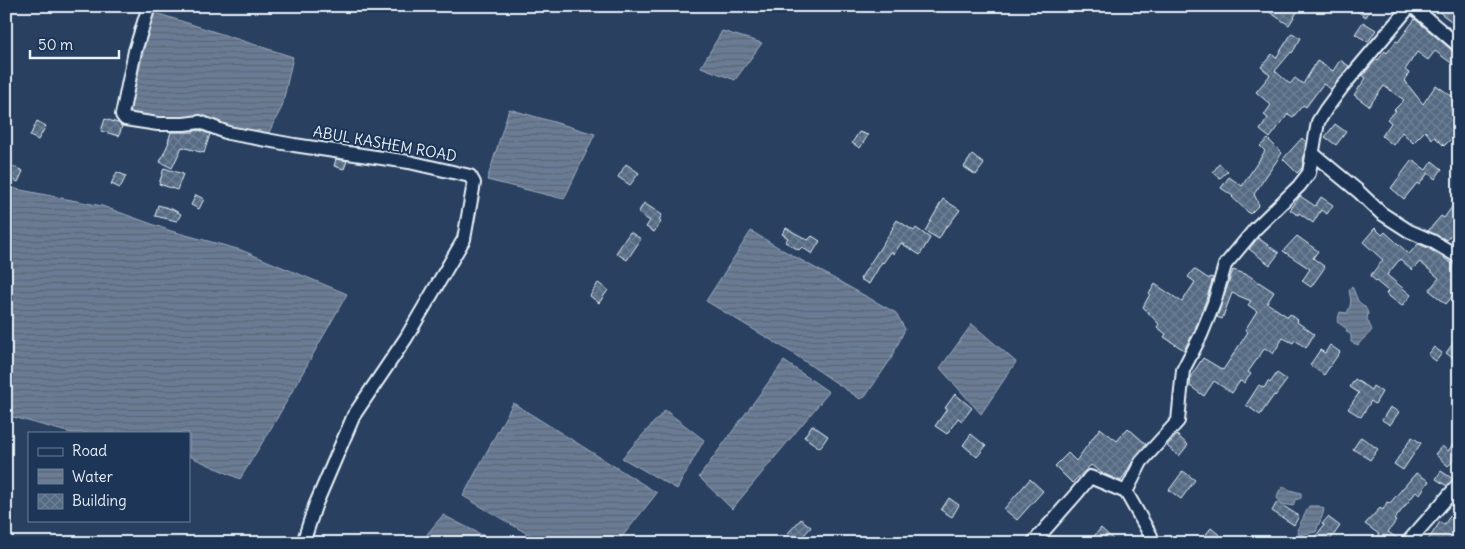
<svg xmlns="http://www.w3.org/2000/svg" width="1465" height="549" viewBox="0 0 1465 549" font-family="Delius,sans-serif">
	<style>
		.water { fill: url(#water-rules); stroke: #9dabbd }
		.building { fill: url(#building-cross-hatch); stroke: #e8f1f8 }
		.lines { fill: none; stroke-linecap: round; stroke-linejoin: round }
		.minor-casing { stroke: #e8f1f8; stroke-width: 16 }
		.minor { stroke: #1d3557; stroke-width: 12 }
		.labels { text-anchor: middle; stroke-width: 4; stroke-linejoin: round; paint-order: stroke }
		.street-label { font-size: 15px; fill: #e8f1f8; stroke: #1d3557 }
	</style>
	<defs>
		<pattern id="water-rules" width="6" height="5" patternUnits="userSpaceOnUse" patternTransform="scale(1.25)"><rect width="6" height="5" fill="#6b7c95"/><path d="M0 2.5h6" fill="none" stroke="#5a6573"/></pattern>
		<pattern id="building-cross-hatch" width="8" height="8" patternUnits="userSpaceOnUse" patternTransform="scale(1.25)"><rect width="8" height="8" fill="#556a83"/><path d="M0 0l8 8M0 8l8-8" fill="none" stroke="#6d8095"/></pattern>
	</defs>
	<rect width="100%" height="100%" fill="#294061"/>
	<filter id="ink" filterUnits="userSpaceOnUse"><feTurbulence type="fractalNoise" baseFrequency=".02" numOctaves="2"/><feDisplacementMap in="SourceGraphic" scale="10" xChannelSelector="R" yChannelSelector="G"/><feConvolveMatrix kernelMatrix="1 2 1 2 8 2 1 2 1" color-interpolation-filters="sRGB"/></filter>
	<g filter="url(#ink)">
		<g class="water">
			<path d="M 153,12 L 293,57 L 282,107 L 268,134 L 129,113 Z"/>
			<path d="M 722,31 L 762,43 L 735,80 L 701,67 Z"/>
			<path d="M 509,109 L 595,134 L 564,199 L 487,180 Z"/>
			<path d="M 6,187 L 102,206 L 171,231 L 241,250 L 347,294 L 276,420 L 240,479 L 189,456 L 189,433 L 71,433 L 6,415 Z"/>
			<path d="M 751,231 L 781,249 L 896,313 L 905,329 L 891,359 L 865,397 L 860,399 L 791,352 L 706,301 Z"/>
			<path d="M 1352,286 L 1358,301 L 1365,307 L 1368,313 L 1367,319 L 1372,330 C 1368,336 1362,339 1358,345 L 1351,342 L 1351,335 L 1347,332 L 1346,328 L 1337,322 L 1340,312 L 1347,313 C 1352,303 1351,301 1349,290 Z"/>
			<path d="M 972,324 L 1016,362 L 981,414 L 940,368 Z"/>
			<path d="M 784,361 L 829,392 L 732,509 L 699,477 Z"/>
			<path d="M 513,403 L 657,493 L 617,543 L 543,543 L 463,496 Z"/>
			<path d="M 665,410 L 704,440 L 677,489 L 622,458 Z"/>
			<path d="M 1284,486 L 1290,490 L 1301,493 L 1301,498 L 1295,500 L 1293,506 L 1282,504 L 1277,498 L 1279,491 Z"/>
			<path d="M 1309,506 L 1319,506 L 1324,509 C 1323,518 1318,524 1316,532 L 1299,535 L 1297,530 Z"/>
			<path d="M 443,515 L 498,543 L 424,543 L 428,533 Z"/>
		</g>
		<g class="building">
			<path d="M 1260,6 L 1301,6 L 1289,25 Z"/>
			<path d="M 1349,6 L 1373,6 L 1366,17 Z"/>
			<path d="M 1431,6 L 1459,6 L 1459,27 Z"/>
			<path d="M 1415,19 L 1454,52 L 1459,54 L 1459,59 L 1454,65 L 1435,51 L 1428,60 L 1417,52 L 1405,70 L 1409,73 L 1404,80 L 1423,104 L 1436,85 L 1457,100 L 1451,109 L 1459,114 L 1459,131 L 1444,146 L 1435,137 L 1432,139 L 1425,131 L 1413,143 L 1402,132 L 1393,145 L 1382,136 L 1391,123 L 1387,119 L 1396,111 L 1394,110 L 1404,100 L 1384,86 L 1369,106 L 1354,95 L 1366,78 L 1363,76 L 1368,69 L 1377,59 L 1378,60 L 1385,51 L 1387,53 L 1396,41 L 1398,42 Z"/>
			<path d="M 1363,22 L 1376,30 L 1368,42 L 1355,34 Z"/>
			<path d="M 1292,33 L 1301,38 L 1292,53 L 1291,52 L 1275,71 L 1290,84 L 1295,78 L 1303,84 L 1317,61 L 1333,71 L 1340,60 L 1349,66 L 1331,89 L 1323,84 L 1306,107 L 1303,105 L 1293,117 L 1288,114 L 1270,138 L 1260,130 L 1268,118 L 1264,115 L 1271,105 L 1256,92 L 1270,75 L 1261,67 L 1272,54 L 1276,58 Z"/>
			<path d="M 105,119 L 118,123 L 122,126 L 119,136 L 101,131 Z"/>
			<path d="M 37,121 L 46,126 L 38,140 L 30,136 Z"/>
			<path d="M 1335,124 L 1346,132 L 1336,145 L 1325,137 Z"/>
			<path d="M 199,130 L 210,134 L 204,153 L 182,147 L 172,168 L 160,162 L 169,142 L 168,142 L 171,132 L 194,132 L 195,131 Z"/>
			<path d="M 859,132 L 868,135 L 860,148 L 852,143 Z"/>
			<path d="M 1302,138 L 1306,142 L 1302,168 L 1297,173 L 1283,159 Z"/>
			<path d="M 1268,139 L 1282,153 L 1254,194 L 1259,205 L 1250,214 L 1232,197 L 1233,196 L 1221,188 L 1229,177 L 1242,186 L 1265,151 L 1260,146 Z"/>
			<path d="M 972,155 L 984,164 L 976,175 L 964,167 Z"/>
			<path d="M 336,159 L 347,161 L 344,169 L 334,166 Z"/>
			<path d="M 1412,160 L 1426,170 L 1432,161 L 1442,169 L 1435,179 L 1428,173 L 1419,185 L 1417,183 L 1404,199 L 1391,188 Z"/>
			<path d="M 626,164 L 639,173 L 630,185 L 618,177 Z"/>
			<path d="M 1219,164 L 1228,171 L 1220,178 L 1213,172 Z"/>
			<path d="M 12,166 L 23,171 L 18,182 L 7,177 Z"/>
			<path d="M 164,168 L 183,174 L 177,190 L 159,184 Z"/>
			<path d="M 117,172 L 126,176 L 120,188 L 111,184 Z"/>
			<path d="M 196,195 L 204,199 L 199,209 L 191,205 Z"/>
			<path d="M 1300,196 L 1315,206 L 1321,197 L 1333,205 L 1327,214 L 1321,210 L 1313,223 L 1299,213 L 1298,215 L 1290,210 Z"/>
			<path d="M 943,199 L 960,210 L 948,226 L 947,225 L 939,239 L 925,231 Z"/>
			<path d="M 644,203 L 662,215 L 659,220 L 661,222 L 654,232 L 646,227 L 650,221 L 638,213 Z"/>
			<path d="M 158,205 L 172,209 L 181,214 L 177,221 L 155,216 Z"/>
			<path d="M 1452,207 L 1459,212 L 1459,222 L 1447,240 L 1428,231 L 1441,216 L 1444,218 Z"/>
			<path d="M 897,220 L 914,231 L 916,228 L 930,238 L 920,255 L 901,243 L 894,254 L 891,252 L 883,263 L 882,262 L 869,284 L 860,279 L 893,228 L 892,228 Z"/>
			<path d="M 786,228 L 808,240 L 812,236 L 820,241 L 812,254 L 802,247 L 799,250 L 785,242 L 788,238 L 782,234 Z"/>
			<path d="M 1375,228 L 1382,235 L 1385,232 L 1409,254 L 1418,244 L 1428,248 L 1459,268 L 1459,270 L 1455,275 L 1459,279 L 1459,288 L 1446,304 L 1429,290 L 1439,278 L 1420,262 L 1412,270 L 1400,259 L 1387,275 L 1411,295 L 1402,306 L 1386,294 L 1388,291 L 1370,276 L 1383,260 L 1363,242 Z"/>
			<path d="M 630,232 L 641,239 L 627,260 L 616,253 Z"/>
			<path d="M 1297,236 L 1318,251 L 1313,258 L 1325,267 L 1311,287 L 1302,281 L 1310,269 L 1283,251 Z"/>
			<path d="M 1258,238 L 1279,253 L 1270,265 L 1249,249 Z"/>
			<path d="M 1194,269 L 1209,279 L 1210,277 L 1213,278 L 1206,300 L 1194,332 L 1184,350 L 1164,337 L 1166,334 L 1157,327 L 1159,324 L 1143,307 L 1150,294 L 1149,294 L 1155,284 L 1182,302 L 1195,282 L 1188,277 Z"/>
			<path d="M 1233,270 L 1248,275 L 1274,292 L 1267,303 L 1288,317 L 1290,314 L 1298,320 L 1297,322 L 1314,334 L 1306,348 L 1295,340 L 1293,343 L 1283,338 L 1273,354 L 1265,348 L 1248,372 L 1251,374 L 1244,383 L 1240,381 L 1232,393 L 1214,381 L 1204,396 L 1190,386 L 1191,376 L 1203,358 L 1223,370 L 1248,332 L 1245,330 L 1257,311 L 1248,305 L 1251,301 L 1232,293 L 1222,319 L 1217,317 Z"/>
			<path d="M 598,283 L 608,290 L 599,303 L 590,296 Z"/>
			<path d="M 1459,335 L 1459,363 L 1446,353 Z"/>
			<path d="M 1330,345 L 1340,352 L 1324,375 L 1310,365 L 1320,350 L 1325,353 Z"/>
			<path d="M 1434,347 L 1442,353 L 1436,361 L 1428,355 Z"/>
			<path d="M 1277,373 L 1287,380 L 1275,396 L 1274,395 L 1260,415 L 1246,405 L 1259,385 L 1264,388 L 1268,381 L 1270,383 Z"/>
			<path d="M 1355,379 L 1371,390 L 1373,386 L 1382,392 L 1375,404 L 1371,401 L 1361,417 L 1348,409 L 1359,393 L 1350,387 Z"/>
			<path d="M 955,394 L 972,408 L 962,421 L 958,418 L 947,434 L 935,426 L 947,409 L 945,408 Z"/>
			<path d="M 1390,407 L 1399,412 L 1390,425 L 1382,420 Z"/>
			<path d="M 812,425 L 828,436 L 820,448 L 804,437 Z"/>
			<path d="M 1100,428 L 1117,441 L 1128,428 L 1146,444 L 1135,457 L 1126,473 L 1121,481 L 1102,473 L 1091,465 L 1072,483 L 1055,466 L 1068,453 L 1076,461 Z"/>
			<path d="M 971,434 L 986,446 L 977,457 L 963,445 Z"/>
			<path d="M 1177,435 L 1188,445 L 1179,456 L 1167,446 Z"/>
			<path d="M 1459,436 L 1459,455 L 1448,466 L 1435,454 L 1442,446 L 1448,451 Z"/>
			<path d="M 1361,437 L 1378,449 L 1370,460 L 1353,449 Z"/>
			<path d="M 1412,437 L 1421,443 L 1403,470 L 1394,464 Z"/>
			<path d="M 1183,471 L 1195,480 L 1181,499 L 1169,490 Z"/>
			<path d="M 1441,471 L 1453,479 L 1447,486 L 1436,479 Z"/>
			<path d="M 1416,473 L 1429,481 L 1420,494 L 1416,492 L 1394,520 L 1396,521 L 1388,532 L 1400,540 L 1399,543 L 1384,543 L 1377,538 L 1379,534 L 1365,524 L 1380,508 L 1383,510 L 1387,502 L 1390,503 Z"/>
			<path d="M 1030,479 L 1043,491 L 1017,520 L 1004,509 Z"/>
			<path d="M 949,498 L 959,505 L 952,517 L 941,510 Z"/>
			<path d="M 1277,502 L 1299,516 L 1294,525 L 1272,511 Z"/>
			<path d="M 1450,516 L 1459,522 L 1459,543 L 1426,543 L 1440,522 L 1444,525 Z"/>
			<path d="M 1328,517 L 1340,526 L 1328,543 L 1326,543 L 1316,536 L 1324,525 L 1322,524 Z"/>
			<path d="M 801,519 L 811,527 L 798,542 L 788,533 Z"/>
			<path d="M 1101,528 L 1117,543 L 1088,543 Z"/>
			<path d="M 1211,528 L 1222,537 L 1217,543 L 1199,543 Z"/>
		</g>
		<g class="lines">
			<defs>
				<g id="minor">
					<path d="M 149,6 L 135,51 L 122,115 L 125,119 L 158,124 L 184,124 L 200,122 L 228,133 L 294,145 L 409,162 L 470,176 L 474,183 L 464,239 L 406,338 L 354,415 L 315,506 L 303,543"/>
					<path d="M 1412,6 L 1459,46"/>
					<path d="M 1312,153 L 1358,191 L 1381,213 L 1409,231 L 1432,241 L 1459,257"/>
					<path d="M 1033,543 L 1077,493 L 1090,477 L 1126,492"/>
					<path d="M 1149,543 L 1151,536 L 1126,492 L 1141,462 L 1178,421 L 1183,370 L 1201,335 L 1214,303 L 1225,265 L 1255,229 L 1299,186 L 1309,173 L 1318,122 L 1326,109 L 1343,86 L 1410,6"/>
					<path d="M 1407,543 L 1459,484"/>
				</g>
			</defs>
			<use href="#minor" class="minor-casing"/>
			<use href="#minor" class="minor"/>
		</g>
	</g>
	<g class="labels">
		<g class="street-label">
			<text transform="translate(385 144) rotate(10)" y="5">ABUL KASHEM ROAD</text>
		</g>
	</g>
	<rect width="1465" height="549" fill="none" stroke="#1d3557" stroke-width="25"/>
	<rect x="12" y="12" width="1440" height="524" fill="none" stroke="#e8f1f8" stroke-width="2" filter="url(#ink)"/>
	<rect x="28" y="432" width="162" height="90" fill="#1d3557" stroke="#6e8097"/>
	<rect x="38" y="448" width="25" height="8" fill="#1d3557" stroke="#6e8097"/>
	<text x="72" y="456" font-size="15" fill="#e8f1f8">Road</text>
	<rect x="38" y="469" width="25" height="15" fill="url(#water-rules)" stroke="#6e8097"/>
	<text x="72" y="482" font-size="15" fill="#e8f1f8">Water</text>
	<rect x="38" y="494" width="25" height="15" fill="url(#building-cross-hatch)" stroke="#6e8097"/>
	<text x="72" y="506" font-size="15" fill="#e8f1f8">Building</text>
	<path d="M30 50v8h89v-8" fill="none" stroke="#e8f1f8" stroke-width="2.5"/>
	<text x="38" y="50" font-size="15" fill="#e8f1f8" stroke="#1d3557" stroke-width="4" paint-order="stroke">50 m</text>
</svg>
